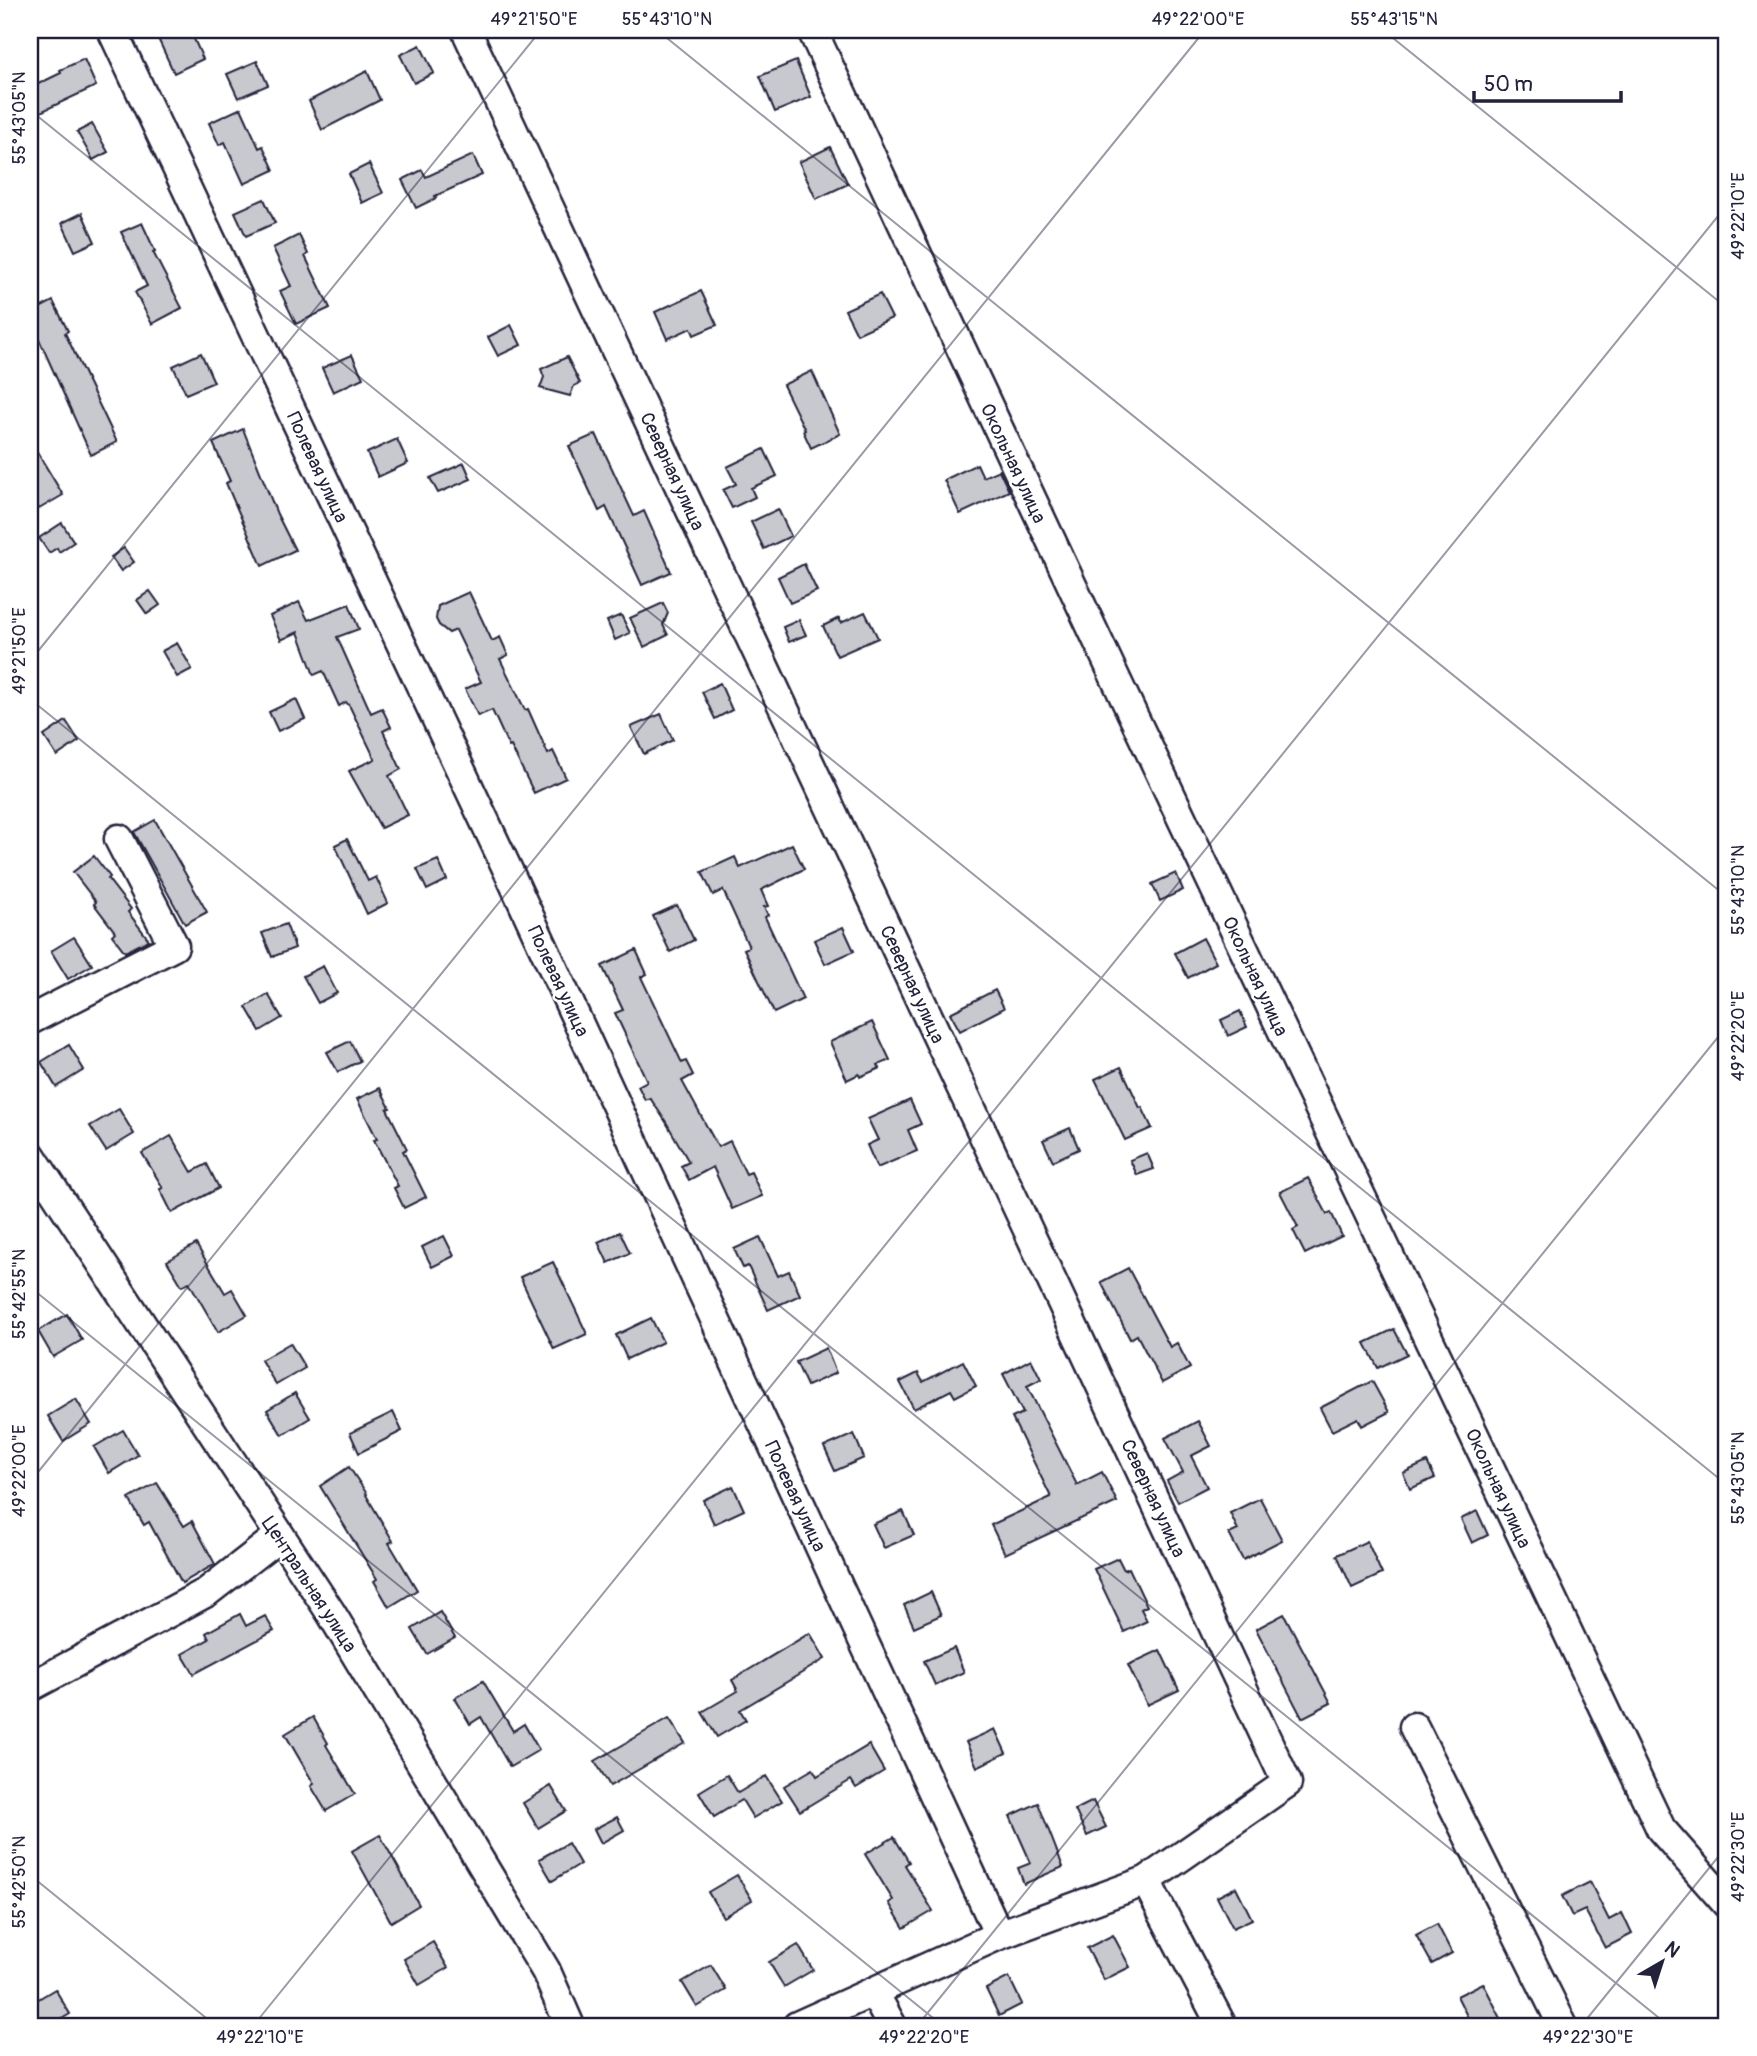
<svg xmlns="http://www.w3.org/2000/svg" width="1757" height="2056" viewBox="0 0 1757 2056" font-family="Pangolin,sans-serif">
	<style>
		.building { fill: #c8c8cf; stroke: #22223b; stroke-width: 2 }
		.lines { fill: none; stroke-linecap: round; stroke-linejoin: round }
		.minor-casing { stroke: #22223b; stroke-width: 33 }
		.minor { stroke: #fff; stroke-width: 28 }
		.ticks { fill: none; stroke: #22223b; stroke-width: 2; stroke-opacity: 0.45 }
		.labels { text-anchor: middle; stroke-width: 5; stroke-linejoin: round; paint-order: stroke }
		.street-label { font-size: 19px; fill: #22223b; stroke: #fff }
		.neatline { fill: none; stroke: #22223b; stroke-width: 2.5 }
		.ticks-label { font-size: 18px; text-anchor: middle; fill: #22223b }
	</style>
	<rect width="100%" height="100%" fill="#fff"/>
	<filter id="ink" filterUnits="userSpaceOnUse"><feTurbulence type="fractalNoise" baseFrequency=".0143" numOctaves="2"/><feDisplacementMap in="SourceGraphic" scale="14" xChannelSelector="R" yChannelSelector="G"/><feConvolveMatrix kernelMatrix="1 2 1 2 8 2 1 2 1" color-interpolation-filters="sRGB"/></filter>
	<g filter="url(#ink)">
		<g class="building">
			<path d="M 154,30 L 190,30 L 203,59 L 174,73 Z"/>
			<path d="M 420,45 L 434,73 L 414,83 L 400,55 Z"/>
			<path d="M 84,59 L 96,86 L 30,117 L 30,88 L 61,73 L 60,70 Z"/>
			<path d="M 257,61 L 268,85 L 238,98 L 227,74 Z"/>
			<path d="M 796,61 L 811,97 L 775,112 L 760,76 Z"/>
			<path d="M 367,71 L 380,100 L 322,130 L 309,101 Z"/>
			<path d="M 241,108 L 259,148 L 263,146 L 274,170 L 244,184 L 225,142 L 219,145 L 209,123 Z"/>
			<path d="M 92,124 L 108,152 L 93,160 L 77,132 Z"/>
			<path d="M 830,147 L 848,184 L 816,199 L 799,162 Z"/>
			<path d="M 473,155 L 482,175 L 435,196 L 436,198 L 416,208 L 402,180 L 422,170 L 426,177 Z"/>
			<path d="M 369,164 L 383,193 L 362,203 L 349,174 Z"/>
			<path d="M 264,199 L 275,223 L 246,236 L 235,212 Z"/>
			<path d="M 82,213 L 95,242 L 75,251 L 62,223 Z"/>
			<path d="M 142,223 L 155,251 L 153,252 L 182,308 L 152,324 L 135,292 L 147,286 L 121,232 Z"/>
			<path d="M 299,235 L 308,254 L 305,256 L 330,308 L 296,324 L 280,291 L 291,286 L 273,248 Z"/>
			<path d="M 701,291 L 717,325 L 694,335 L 691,328 L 667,339 L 655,312 Z"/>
			<path d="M 880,294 L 892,318 L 857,334 L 845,310 Z"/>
			<path d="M 53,301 L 68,331 L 65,333 L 117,442 L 91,455 L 30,319 L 30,313 Z"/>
			<path d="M 511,325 L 521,345 L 498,356 L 488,337 Z"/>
			<path d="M 201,353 L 214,382 L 186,394 L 173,366 Z"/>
			<path d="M 352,355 L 363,378 L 333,392 L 322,368 Z"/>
			<path d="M 567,357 L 580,383 L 574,386 L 570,396 L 540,388 L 544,377 L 541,369 Z"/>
			<path d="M 812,371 L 840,434 L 811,448 L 803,431 L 805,430 L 783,385 Z"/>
			<path d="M 243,429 L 277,514 L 295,550 L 262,566 L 226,483 L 230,481 L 213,443 Z"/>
			<path d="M 596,434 L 634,516 L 644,511 L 671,572 L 642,585 L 606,507 L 599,511 L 569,446 Z"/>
			<path d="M 397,439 L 408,463 L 378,477 L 367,453 Z"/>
			<path d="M 30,440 L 63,495 L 39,509 L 30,494 Z"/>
			<path d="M 764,449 L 777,476 L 751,488 L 755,497 L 732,508 L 723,490 L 736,484 L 727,467 Z"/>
			<path d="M 464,463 L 471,479 L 438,493 L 430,478 Z"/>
			<path d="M 977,464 L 983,477 L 999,470 L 1009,491 L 960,514 L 944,480 Z"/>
			<path d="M 778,509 L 791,536 L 764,549 L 751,522 Z"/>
			<path d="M 62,523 L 74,542 L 59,552 L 57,548 L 49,553 L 39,538 Z"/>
			<path d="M 124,548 L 134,562 L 121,571 L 111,557 Z"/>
			<path d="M 804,564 L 817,591 L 790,603 L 778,577 Z"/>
			<path d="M 150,591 L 160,605 L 147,614 L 137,600 Z"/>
			<path d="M 469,592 L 492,641 L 500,637 L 508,655 L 500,659 L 525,710 L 528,709 L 548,754 L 553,751 L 566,778 L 534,793 L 511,746 L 509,747 L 492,710 L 478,716 L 465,689 L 481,682 L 456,630 L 449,633 L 439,625 L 436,619 L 438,606 Z"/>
			<path d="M 299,602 L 308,620 L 349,604 L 359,629 L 337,637 L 371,713 L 382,708 L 391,727 L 383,731 L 401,769 L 389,776 L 408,815 L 381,828 L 349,771 L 375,759 L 350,707 L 346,702 L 339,706 L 323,671 L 314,675 L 298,632 L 281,640 L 270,616 Z"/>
			<path d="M 663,603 L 668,613 L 663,625 L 668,635 L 644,647 L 630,618 Z"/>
			<path d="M 865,612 L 878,638 L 837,656 L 823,626 L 839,618 L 841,623 Z"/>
			<path d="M 621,615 L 630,633 L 615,640 L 607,621 Z"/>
			<path d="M 799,620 L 806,635 L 789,642 L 783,627 Z"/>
			<path d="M 177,643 L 192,669 L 177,677 L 162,651 Z"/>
			<path d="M 720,683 L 732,710 L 715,719 L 702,692 Z"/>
			<path d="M 296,699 L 305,719 L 278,731 L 269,712 Z"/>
			<path d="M 661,714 L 673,740 L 644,754 L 631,727 Z"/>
			<path d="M 66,721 L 79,741 L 57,756 L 44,736 Z"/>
			<path d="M 155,820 L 207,912 L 185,924 L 134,832 Z"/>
			<path d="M 347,839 L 368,881 L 376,877 L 388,903 L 367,914 L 335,845 Z"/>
			<path d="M 792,844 L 804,869 L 761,890 L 768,906 L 764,907 L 768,915 L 765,917 L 803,999 L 774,1013 L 744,949 L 749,947 L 723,890 L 713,895 L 702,872 L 735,857 L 740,868 Z"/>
			<path d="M 94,856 L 110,877 L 108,879 L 131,909 L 128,912 L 149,940 L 125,952 L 112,935 L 115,932 L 94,904 L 96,902 L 73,872 Z"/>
			<path d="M 438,860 L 447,880 L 427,890 L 417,869 Z"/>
			<path d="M 1176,873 L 1183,890 L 1160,901 L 1152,884 Z"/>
			<path d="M 677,905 L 694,940 L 670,952 L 653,916 Z"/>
			<path d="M 286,924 L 295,948 L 272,957 L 262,933 Z"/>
			<path d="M 843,927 L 854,951 L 825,964 L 814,940 Z"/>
			<path d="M 74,937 L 92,965 L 68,979 L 51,951 Z"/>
			<path d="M 1203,938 L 1216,963 L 1188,978 L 1175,953 Z"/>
			<path d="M 636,950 L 647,974 L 641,977 L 682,1063 L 686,1061 L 693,1075 L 682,1081 L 718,1147 L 730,1141 L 746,1174 L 751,1172 L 762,1196 L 732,1209 L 713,1167 L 689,1180 L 681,1166 L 689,1162 L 666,1122 L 650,1098 L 645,1100 L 638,1086 L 647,1081 L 615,1013 L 623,1010 L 602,966 Z"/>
			<path d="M 323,966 L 337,993 L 318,1003 L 303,976 Z"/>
			<path d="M 995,990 L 1004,1008 L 960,1031 L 950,1013 Z"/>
			<path d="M 268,994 L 282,1018 L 260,1031 L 246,1007 Z"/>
			<path d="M 1240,1011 L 1247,1027 L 1228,1036 L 1221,1020 Z"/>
			<path d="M 872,1022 L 890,1060 L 878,1065 L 880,1068 L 860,1077 L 859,1074 L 847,1080 L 830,1042 Z"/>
			<path d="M 350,1041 L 360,1061 L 338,1072 L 327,1052 Z"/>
			<path d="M 69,1045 L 84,1070 L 56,1087 L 41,1062 Z"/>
			<path d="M 1121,1067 L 1140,1108 L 1142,1107 L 1152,1128 L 1125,1140 L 1095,1079 Z"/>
			<path d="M 380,1088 L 390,1108 L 387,1109 L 407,1149 L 403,1151 L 426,1197 L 404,1208 L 394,1188 L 398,1186 L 374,1140 L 377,1139 L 357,1099 Z"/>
			<path d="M 910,1100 L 921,1124 L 908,1130 L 917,1151 L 877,1168 L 867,1145 L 878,1140 L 868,1119 Z"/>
			<path d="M 119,1109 L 134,1134 L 106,1151 L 90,1126 Z"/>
			<path d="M 1070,1128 L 1079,1149 L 1053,1161 L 1043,1140 Z"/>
			<path d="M 171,1136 L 192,1172 L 207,1164 L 219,1188 L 172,1213 L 160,1189 L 163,1188 L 142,1153 Z"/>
			<path d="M 1147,1153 L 1154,1169 L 1137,1175 L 1130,1160 Z"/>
			<path d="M 1308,1178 L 1327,1214 L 1331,1212 L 1342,1236 L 1305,1254 L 1293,1230 L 1298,1227 L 1280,1192 Z"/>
			<path d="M 620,1232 L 630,1253 L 608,1263 L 598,1242 Z"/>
			<path d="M 444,1236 L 454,1256 L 432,1267 L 422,1247 Z"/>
			<path d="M 760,1237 L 778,1276 L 789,1271 L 800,1295 L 768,1310 L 748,1266 L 743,1268 L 734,1249 Z"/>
			<path d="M 196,1244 L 225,1293 L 232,1289 L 247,1315 L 218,1332 L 189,1282 L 182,1286 L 167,1261 Z"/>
			<path d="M 553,1262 L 587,1334 L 554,1349 L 520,1277 Z"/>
			<path d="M 1128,1268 L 1170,1347 L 1177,1343 L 1190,1368 L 1162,1383 L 1137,1335 L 1130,1339 L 1101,1282 Z"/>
			<path d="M 67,1314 L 82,1340 L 53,1357 L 38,1331 Z"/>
			<path d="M 651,1318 L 663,1342 L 627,1359 L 616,1335 Z"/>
			<path d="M 1394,1329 L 1407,1354 L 1378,1368 L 1365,1343 Z"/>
			<path d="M 290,1343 L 305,1368 L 276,1385 L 261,1360 Z"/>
			<path d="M 826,1348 L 836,1373 L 807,1386 L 796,1362 Z"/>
			<path d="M 1031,1359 L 1041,1379 L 1027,1386 L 1077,1485 L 1102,1472 L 1117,1502 L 1005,1554 L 991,1525 L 1051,1497 L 1012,1418 L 1023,1413 L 1003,1374 Z"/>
			<path d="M 963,1361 L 976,1386 L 955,1397 L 951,1390 L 914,1409 L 900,1382 L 918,1373 L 923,1382 Z"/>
			<path d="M 1372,1381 L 1389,1412 L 1362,1426 L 1358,1418 L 1332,1431 L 1320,1408 Z"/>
			<path d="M 295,1393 L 310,1418 L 282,1435 L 267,1410 Z"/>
			<path d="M 76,1399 L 91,1424 L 63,1441 L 48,1416 Z"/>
			<path d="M 393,1412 L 402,1431 L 359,1453 L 350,1433 Z"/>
			<path d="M 1198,1421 L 1211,1446 L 1191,1456 L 1207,1487 L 1178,1502 L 1167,1481 L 1183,1472 L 1165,1438 Z"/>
			<path d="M 123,1430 L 138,1455 L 109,1473 L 94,1447 Z"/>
			<path d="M 854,1434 L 864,1458 L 835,1471 L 824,1447 Z"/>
			<path d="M 1427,1462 L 1435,1478 L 1410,1489 L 1403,1473 Z"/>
			<path d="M 349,1467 L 367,1494 L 366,1495 L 393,1541 L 389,1543 L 417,1590 L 389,1607 L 374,1581 L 377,1579 L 320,1486 Z"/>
			<path d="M 157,1483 L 184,1526 L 192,1521 L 215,1564 L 182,1583 L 149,1522 L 144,1525 L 129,1499 Z"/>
			<path d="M 733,1486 L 744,1510 L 714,1524 L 703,1500 Z"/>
			<path d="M 1260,1498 L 1282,1540 L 1243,1560 L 1229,1534 L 1238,1530 L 1230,1513 Z"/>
			<path d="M 903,1511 L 914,1535 L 884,1548 L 873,1524 Z"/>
			<path d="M 1477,1511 L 1488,1535 L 1472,1543 L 1461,1519 Z"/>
			<path d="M 1367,1541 L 1382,1574 L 1352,1588 L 1337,1555 Z"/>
			<path d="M 1118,1558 L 1124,1570 L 1129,1568 L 1147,1606 L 1141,1609 L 1147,1621 L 1124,1632 L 1094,1569 Z"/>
			<path d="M 931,1592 L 941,1615 L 914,1627 L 904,1605 Z"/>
			<path d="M 440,1612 L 455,1638 L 427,1654 L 412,1629 Z"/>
			<path d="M 240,1614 L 246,1626 L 265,1616 L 274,1631 L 194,1674 L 182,1654 L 209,1639 L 206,1633 Z"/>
			<path d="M 1284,1614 L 1331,1703 L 1302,1718 L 1256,1629 Z"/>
			<path d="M 810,1633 L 825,1659 L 740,1710 L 746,1720 L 717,1737 L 702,1712 L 738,1691 L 732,1680 Z"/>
			<path d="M 954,1648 L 964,1672 L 935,1685 L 924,1661 Z"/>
			<path d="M 1160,1650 L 1179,1690 L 1147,1705 L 1128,1665 Z"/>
			<path d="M 483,1681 L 513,1731 L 524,1724 L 539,1750 L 510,1767 L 481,1717 L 470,1724 L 455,1698 Z"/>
			<path d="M 313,1717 L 328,1743 L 326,1745 L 355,1794 L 326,1811 L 311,1786 L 314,1784 L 285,1734 Z"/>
			<path d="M 669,1718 L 685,1743 L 610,1786 L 595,1761 Z"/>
			<path d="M 995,1729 L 1006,1753 L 977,1767 L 966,1742 Z"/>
			<path d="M 869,1745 L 884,1771 L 856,1788 L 851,1780 L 800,1811 L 784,1786 L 813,1769 L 817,1776 Z"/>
			<path d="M 727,1775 L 738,1793 L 766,1776 L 782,1801 L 753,1818 L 742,1800 L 714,1817 L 699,1792 Z"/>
			<path d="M 551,1786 L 566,1811 L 538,1828 L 523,1803 Z"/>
			<path d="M 1093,1801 L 1106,1827 L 1087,1836 L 1075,1810 Z"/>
			<path d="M 1038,1803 L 1063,1867 L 1024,1884 L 1018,1868 L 1031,1863 L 1010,1816 Z"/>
			<path d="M 617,1817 L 624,1830 L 601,1843 L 594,1829 Z"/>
			<path d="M 380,1835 L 419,1905 L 391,1922 L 352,1851 Z"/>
			<path d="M 894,1837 L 909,1862 L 905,1865 L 933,1911 L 904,1928 L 889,1903 L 893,1900 L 865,1854 Z"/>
			<path d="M 568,1843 L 580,1864 L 552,1881 L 539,1859 Z"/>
			<path d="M 737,1875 L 752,1900 L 723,1917 L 708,1892 Z"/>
			<path d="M 1590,1882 L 1609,1920 L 1622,1913 L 1632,1934 L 1605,1948 L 1585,1910 L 1572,1916 L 1562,1896 Z"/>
			<path d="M 1236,1887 L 1252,1919 L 1233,1928 L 1217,1897 Z"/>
			<path d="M 1437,1924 L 1452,1953 L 1432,1964 L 1416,1935 Z"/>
			<path d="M 1113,1935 L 1130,1967 L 1104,1980 L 1087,1948 Z"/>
			<path d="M 433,1942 L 448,1968 L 419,1985 L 404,1959 Z"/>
			<path d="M 798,1945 L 813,1970 L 784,1987 L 769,1962 Z"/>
			<path d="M 711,1965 L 726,1990 L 697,2007 L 682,1982 Z"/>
			<path d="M 1009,1977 L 1022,2004 L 999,2016 L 986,1989 Z"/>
			<path d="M 1483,1983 L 1505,2026 L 1472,2026 L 1457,1996 Z"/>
			<path d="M 55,1989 L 70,2014 L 50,2026 L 39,2026 L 30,2011 L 30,2004 Z"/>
		</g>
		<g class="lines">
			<defs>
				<g id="minor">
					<path d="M 112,30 L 512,879 L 999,1935"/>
					<path d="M 466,30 L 1287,1783 L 1146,1881 L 999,1935 L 797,2026"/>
					<path d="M 812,30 L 1120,688 L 1661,1829 L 1727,1904"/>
					<path d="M 30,1020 L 174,946 L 119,839"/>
					<path d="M 30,1154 L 331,1613 L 546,1971 L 570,2026"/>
					<path d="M 30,1687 L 207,1592 L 279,1536"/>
					<path d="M 1414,1727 L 1563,2026"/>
					<path d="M 1146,1881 L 1222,2026"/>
					<path d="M 874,1993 L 892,2026"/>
				</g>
			</defs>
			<use href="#minor" class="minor-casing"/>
			<use href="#minor" class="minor"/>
		</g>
	</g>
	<path class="ticks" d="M 657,30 L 1727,897M 1383,30 L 1727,308M 30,110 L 1727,1485M 30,661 L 541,30M 30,699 L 1669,2026M 30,1287 L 943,2026M 30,1482 L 1205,30M 30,1875 L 216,2026M 253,2026 L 1727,205M 917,2026 L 1727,1026M 1581,2026 L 1727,1846"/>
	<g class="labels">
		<g class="street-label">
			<text transform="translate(1014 463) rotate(65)" y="7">Окольная улица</text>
			<text transform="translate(318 467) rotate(65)" y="7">Полевая улица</text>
			<text transform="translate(673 471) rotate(65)" y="7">Северная улица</text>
			<text transform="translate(1256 976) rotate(65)" y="7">Окольная улица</text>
			<text transform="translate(559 981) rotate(65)" y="7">Полевая улица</text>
			<text transform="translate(913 984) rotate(65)" y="7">Северная улица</text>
			<text transform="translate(1499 1488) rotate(65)" y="7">Окольная улица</text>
			<text transform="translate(796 1496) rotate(65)" y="7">Полевая улица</text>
			<text transform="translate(1154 1498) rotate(65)" y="7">Северная улица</text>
			<text transform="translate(310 1584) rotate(57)" y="7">Центральная улица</text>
		</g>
	</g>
	<rect width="1757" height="2056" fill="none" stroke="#fff" stroke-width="77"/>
	<g transform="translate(1662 1962) rotate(39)" stroke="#ffffff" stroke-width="5" paint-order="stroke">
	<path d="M0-5L12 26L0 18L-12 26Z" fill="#22223b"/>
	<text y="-10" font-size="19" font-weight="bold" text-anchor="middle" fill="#22223b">N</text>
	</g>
	<path d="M1474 91v10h147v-10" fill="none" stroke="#22223b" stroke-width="3.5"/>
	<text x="1484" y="91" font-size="21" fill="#22223b" stroke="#ffffff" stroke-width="5" paint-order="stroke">50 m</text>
	<rect x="38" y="38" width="1680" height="1980" class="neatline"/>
	<g class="ticks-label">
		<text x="534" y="25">49°21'50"E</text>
		<text x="667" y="25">55°43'10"N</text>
		<text x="1198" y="25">49°22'00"E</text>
		<text x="1394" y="25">55°43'15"N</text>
		<text transform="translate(19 118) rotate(-90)" y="6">55°43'05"N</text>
		<text transform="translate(1738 216) rotate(-90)" y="6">49°22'10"E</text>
		<text transform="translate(19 651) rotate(-90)" y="6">49°21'50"E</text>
		<text transform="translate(1738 890) rotate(-90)" y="6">55°43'10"N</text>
		<text transform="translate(1738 1036) rotate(-90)" y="6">49°22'20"E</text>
		<text transform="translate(19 1294) rotate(-90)" y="6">55°42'55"N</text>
		<text transform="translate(19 1471) rotate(-90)" y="6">49°22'00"E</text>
		<text transform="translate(1738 1478) rotate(-90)" y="6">55°43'05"N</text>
		<text transform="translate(1738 1857) rotate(-90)" y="6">49°22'30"E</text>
		<text transform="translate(19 1882) rotate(-90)" y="6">55°42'50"N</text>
		<text x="260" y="2043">49°22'10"E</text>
		<text x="924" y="2043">49°22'20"E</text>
		<text x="1588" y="2043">49°22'30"E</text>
	</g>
</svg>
